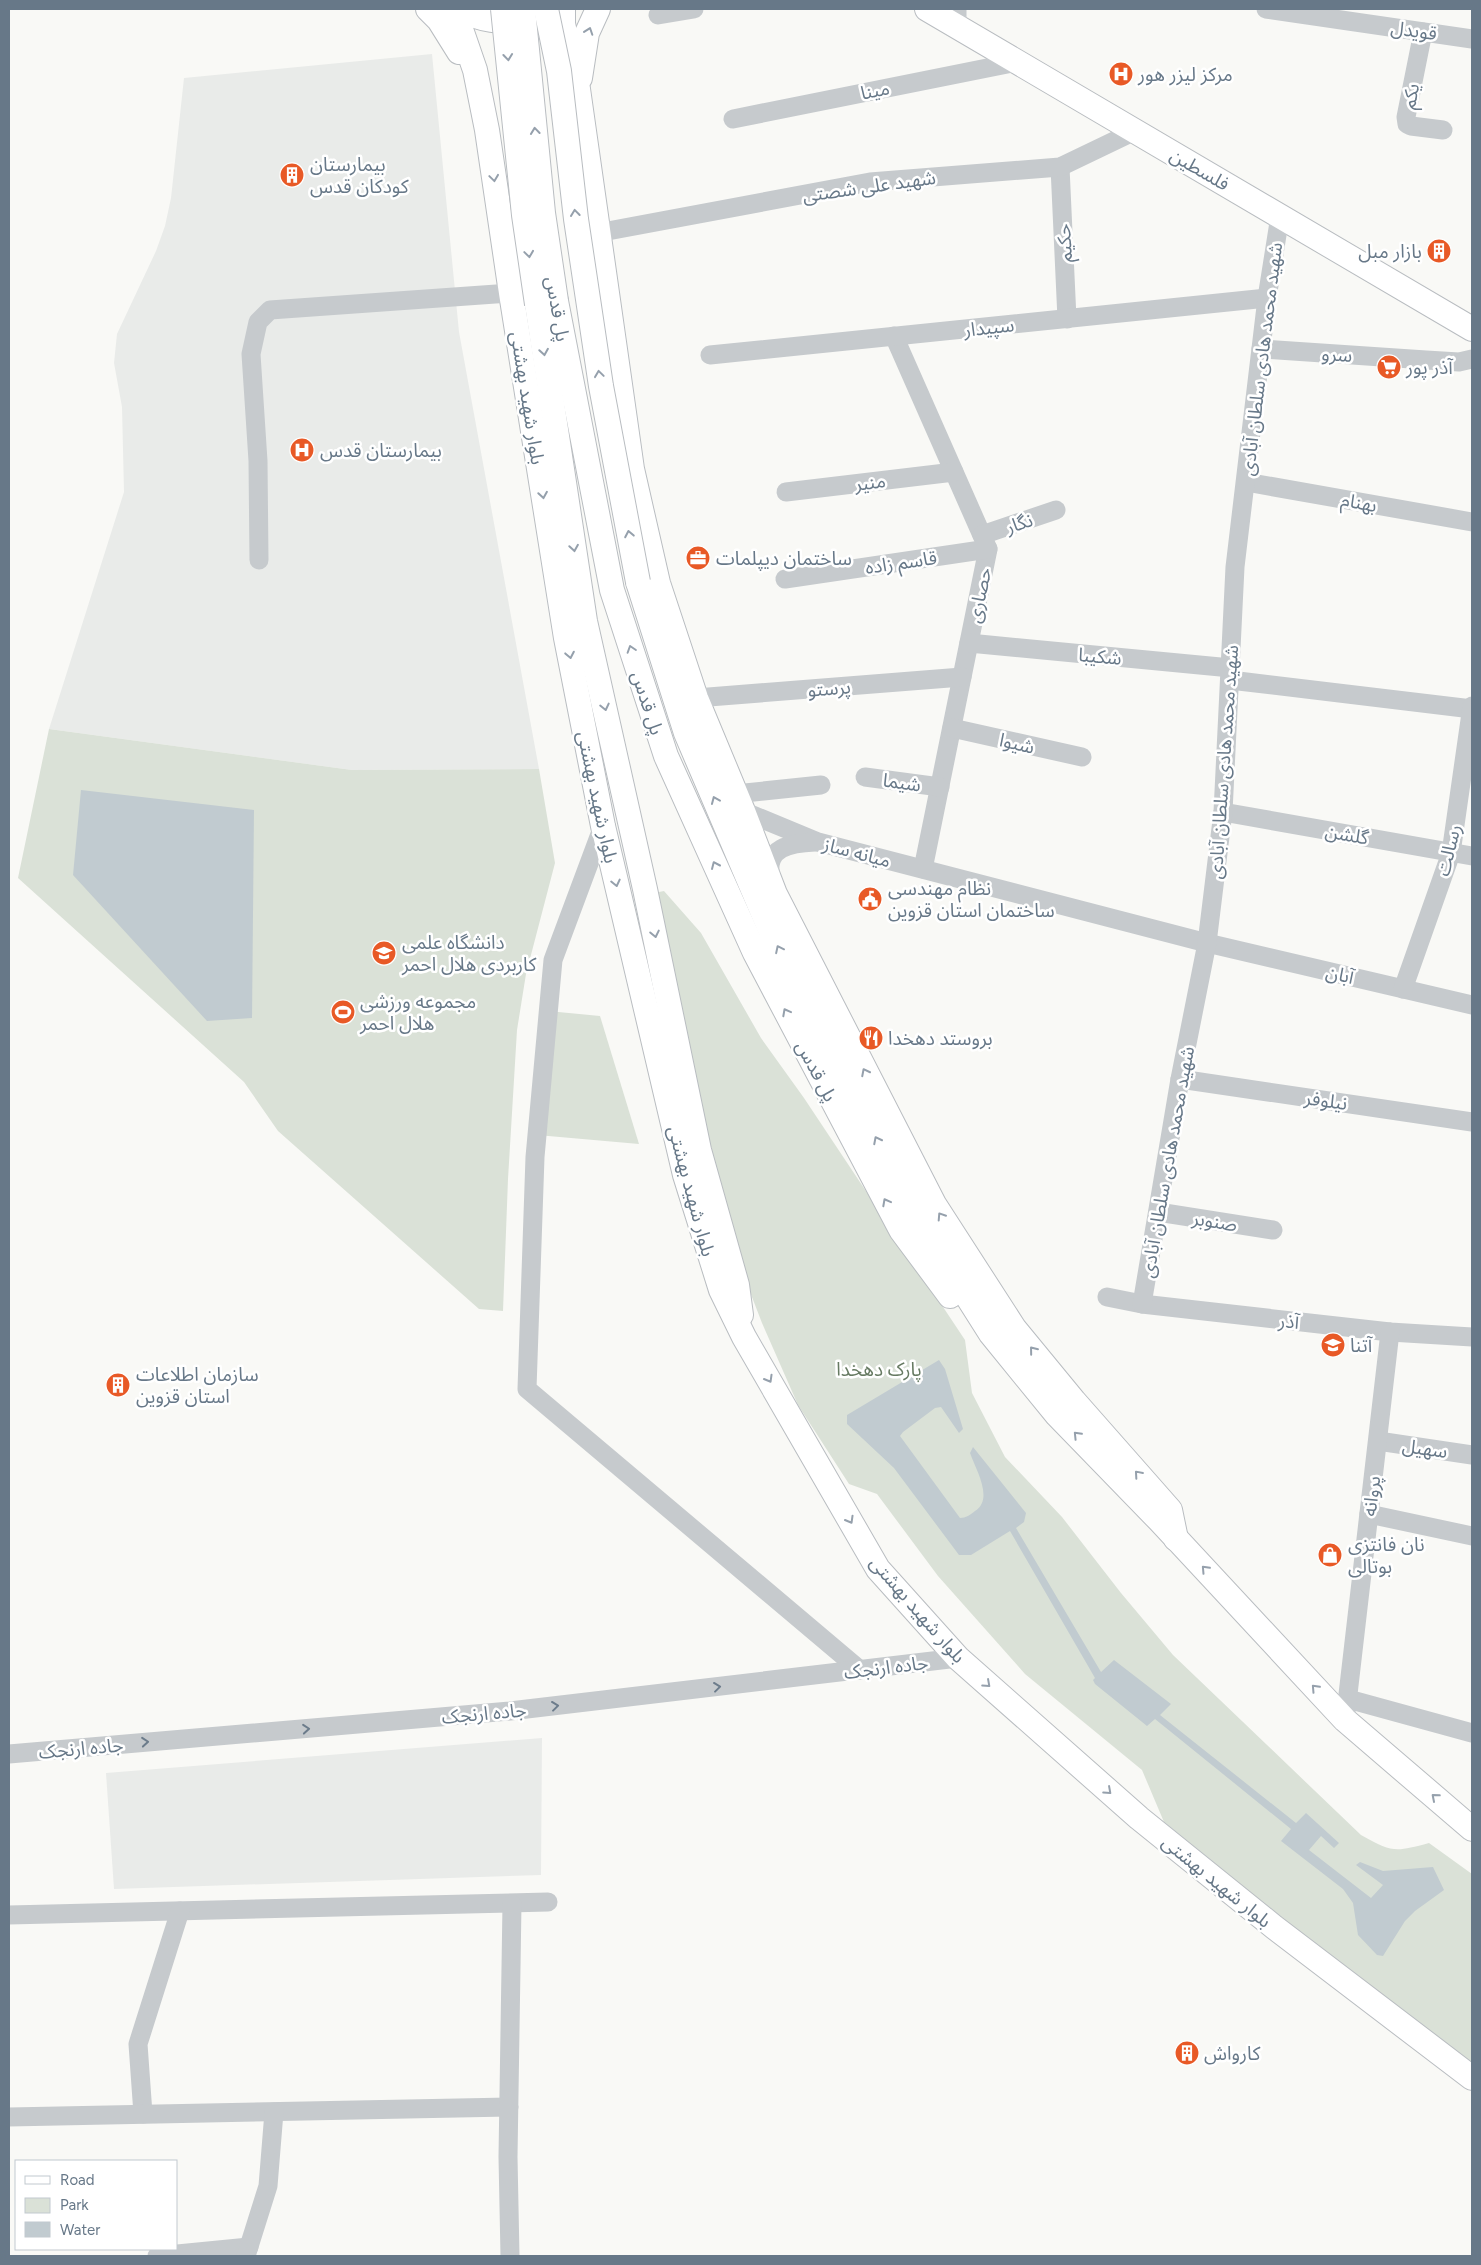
<svg xmlns="http://www.w3.org/2000/svg" width="1481" height="2265" viewBox="0 0 1481 2265" font-family="Figtree,'Noto Sans Arabic',sans-serif">
	<style>
		.built { fill: #e9ebe9 }
		.green { fill: #dae1d7 }
		.water { fill: #c1cbd0 }
		.lines { fill: none; stroke-linecap: round; stroke-linejoin: round }
		.major-casing { stroke: #b9bdc1; stroke-width: 26 }
		.minor { stroke: #c6cacd; stroke-width: 19 }
		.major { stroke: #fff; stroke-width: 24 }
		.major-bridge-casing { stroke: #b9bdc1; stroke-width: 26; stroke-linecap: butt }
		.major-bridge { stroke: #fff; stroke-width: 24 }
		.oneway { stroke: #95a0ac }
		.oneway2 { stroke: #6c7c8b }
		.labels { text-anchor: middle; stroke-width: 5; stroke-linejoin: round; paint-order: stroke }
		.street-label { font-size: 19px; fill: #677888; stroke: #fff }
		.poi-label { font-size: 19px; fill: #677888; stroke: #fff; text-anchor: start }
		.park-label { font-size: 19px; fill: #667a62; stroke: #fff }
	</style>
	<rect width="100%" height="100%" fill="#f9f9f6"/>
	<g class="built">
		<path d="M 432,54 L 459,332 L 539,769 L 352,770 L 49,729 L 124,492 L 122,407 L 114,363 L 117,334 L 156,251 L 165,226 L 171,198 L 184,78 Z"/>
		<path d="M 542,1738 L 541,1875 L 114,1889 L 106,1773 Z"/>
	</g>
	<g class="green">
		<path d="M 49,729 L 352,770 L 539,769 L 555,863 L 526,974 L 517,1030 L 508,1179 L 503,1311 L 479,1309 L 278,1131 L 244,1082 L 18,878 Z"/>
		<path d="M 664,891 L 701,933 L 761,1038 L 804,1098 L 965,1340 L 972,1393 L 1005,1457 L 1062,1517 L 1121,1593 L 1173,1655 L 1361,1835 C 1393,1853 1395,1852 1429,1843 L 1472,1874 L 1472,2063 L 1316,1945 L 1164,1822 L 1142,1770 L 1025,1674 L 938,1576 L 877,1494 L 849,1484 L 798,1405 L 762,1323 L 725,1227 L 657,899 L 659,892 Z"/>
		<path d="M 548,1011 L 600,1016 L 639,1144 L 537,1135 Z"/>
	</g>
	<g class="water">
		<path d="M 81,790 L 254,810 L 252,1018 L 207,1021 L 73,875 Z"/>
		<path d="M 939,1360 L 945,1369 L 963,1429 L 959,1433 L 941,1407 L 935,1408 L 903,1432 L 900,1436 L 960,1518 C 966,1518 970,1515 975,1511 C 994,1499 976,1470 970,1453 L 973,1447 L 1026,1513 L 1024,1522 L 1016,1528 L 1101,1672 L 1114,1660 L 1171,1704 L 1160,1715 L 1296,1823 L 1306,1813 L 1339,1843 L 1334,1848 L 1321,1836 L 1309,1850 L 1371,1898 L 1383,1885 L 1356,1865 L 1360,1862 L 1383,1871 L 1433,1867 L 1444,1890 L 1415,1911 L 1405,1921 L 1383,1956 L 1377,1955 L 1358,1935 L 1353,1903 L 1343,1889 L 1281,1841 L 1291,1829 L 1155,1719 L 1147,1726 L 1095,1684 L 1093,1680 L 1095,1678 L 1010,1531 L 971,1555 L 959,1555 L 894,1468 L 847,1424 L 847,1415 Z"/>
	</g>
	<g class="lines">
		<defs>
			<g id="major">
				<path d="M 428,9 L 439,20 L 459,52"/>
				<path d="M 454,9 L 475,70 L 487,130 L 511,293 L 566,638 L 603,826 L 685,1175 L 721,1290 L 744,1337 L 878,1569 L 958,1658 L 1139,1818 L 1274,1927 L 1472,2078"/>
				<path d="M 460,9 C 479,20 503,24 524,17"/>
				<path d="M 563,9 L 563,24 L 578,89 L 632,469 L 658,583 L 696,698 L 743,811 L 775,894 L 934,1204 L 1014,1328 L 1074,1401 L 1170,1510 L 1176,1539"/>
				<path d="M 927,9 L 1472,329"/>
				<path d="M 580,78 L 587,33 L 598,9"/>
				<path d="M 556,301 L 612,590 L 666,756 L 755,953 L 901,1230 L 950,1296"/>
				<path d="M 537,304 L 585,621 L 645,889 L 699,1150 L 737,1285 L 741,1315"/>
				<path d="M 638,582 L 686,733 L 777,946 L 913,1211 L 991,1334 L 1057,1415 L 1159,1520 L 1345,1720 L 1472,1829"/>
			</g>
		</defs>
		<use href="#major" class="major-casing"/>
		<g class="minor">
			<path d="M 1266,9 L 1472,39"/>
			<path d="M 658,15 L 694,9"/>
			<path d="M 957,26 L 957,9"/>
			<path d="M 1423,32 L 1406,117 L 1407,124 L 1411,126 L 1443,130"/>
			<path d="M 733,119 L 1017,62"/>
			<path d="M 1060,167 L 1067,319"/>
			<path d="M 597,233 L 870,182 L 1060,167 L 1135,131"/>
			<path d="M 894,336 L 988,549 L 923,869"/>
			<path d="M 1261,349 L 1426,360 L 1459,362 L 1472,359"/>
			<path d="M 710,355 L 1267,298"/>
			<path d="M 1246,482 L 1472,522"/>
			<path d="M 786,492 L 954,472"/>
			<path d="M 982,535 L 1056,510"/>
			<path d="M 259,560 L 258,461 L 251,354 L 258,322 L 270,310 L 511,293"/>
			<path d="M 785,579 L 988,549"/>
			<path d="M 969,643 L 1231,668"/>
			<path d="M 1230,680 L 1472,709"/>
			<path d="M 696,698 L 962,677"/>
			<path d="M 952,728 L 1082,757"/>
			<path d="M 865,777 L 940,787"/>
			<path d="M 735,794 L 821,785"/>
			<path d="M 743,811 L 818,842 L 1207,943 L 1472,1005"/>
			<path d="M 1223,812 L 1472,856"/>
			<path d="M 603,826 L 553,960 L 535,1157 L 527,1389 L 860,1670"/>
			<path d="M 771,878 C 764,847 791,843 815,842"/>
			<path d="M 1403,989 L 1451,853 L 1472,706"/>
			<path d="M 1180,1079 L 1472,1122"/>
			<path d="M 1158,1212 L 1273,1230"/>
			<path d="M 1107,1297 L 1142,1304 L 1390,1332 L 1472,1337"/>
			<path d="M 1142,1304 L 1180,1079 L 1207,943 L 1223,812 L 1235,567 L 1267,298 L 1280,216"/>
			<path d="M 1378,1441 L 1472,1455"/>
			<path d="M 1369,1514 L 1472,1536"/>
			<path d="M 1348,1699 L 1472,1733"/>
			<path d="M 1345,1720 L 1390,1332"/>
			<path d="M 9,1754 L 510,1711 L 958,1658"/>
			<path d="M 9,1915 L 548,1902"/>
			<path d="M 143,2114 L 138,2044 L 180,1911"/>
			<path d="M 9,2117 L 509,2107"/>
			<path d="M 157,2256 L 249,2247"/>
			<path d="M 246,2256 L 268,2186 L 274,2112"/>
			<path d="M 510,2256 L 508,2157 L 512,1904"/>
		</g>
		<use href="#major" class="major"/>
		<defs>
			<g id="major-bridge">
				<path d="M 503,9 L 524,215 L 537,304"/>
				<path d="M 523,9 L 543,213 L 556,301"/>
				<path d="M 546,9 L 559,71 L 576,219 L 601,386 L 638,582"/>
			</g>
		</defs>
		<use href="#major-bridge" class="major-bridge-casing"/>
		<use href="#major-bridge" class="major-bridge"/>
	</g>
	<defs><path id="oneway-chevron" d="M-2-3.5L2.5 0L-2 3.5" fill="none" stroke-width="1.6" stroke-linecap="round" stroke-linejoin="round" transform="scale(1.25)"/></defs>
	<g class="oneway">
		<use href="#oneway-chevron" transform="translate(589 31) rotate(-71)"/>
		<use href="#oneway-chevron" transform="translate(508 57) rotate(84)"/>
		<use href="#oneway-chevron" transform="translate(535 131) rotate(-96)"/>
		<use href="#oneway-chevron" transform="translate(494 178) rotate(82)"/>
		<use href="#oneway-chevron" transform="translate(575 213) rotate(-97)"/>
		<use href="#oneway-chevron" transform="translate(529 254) rotate(82)"/>
		<use href="#oneway-chevron" transform="translate(544 352) rotate(81)"/>
		<use href="#oneway-chevron" transform="translate(599 374) rotate(-98)"/>
		<use href="#oneway-chevron" transform="translate(543 495) rotate(81)"/>
		<use href="#oneway-chevron" transform="translate(629 534) rotate(-101)"/>
		<use href="#oneway-chevron" transform="translate(574 548) rotate(81)"/>
		<use href="#oneway-chevron" transform="translate(631 649) rotate(-108)"/>
		<use href="#oneway-chevron" transform="translate(570 655) rotate(79)"/>
		<use href="#oneway-chevron" transform="translate(605 707) rotate(77)"/>
		<use href="#oneway-chevron" transform="translate(715 800) rotate(-113)"/>
		<use href="#oneway-chevron" transform="translate(715 865) rotate(-114)"/>
		<use href="#oneway-chevron" transform="translate(616 883) rotate(77)"/>
		<use href="#oneway-chevron" transform="translate(655 934) rotate(78)"/>
		<use href="#oneway-chevron" transform="translate(779 949) rotate(-116)"/>
		<use href="#oneway-chevron" transform="translate(786 1012) rotate(-118)"/>
		<use href="#oneway-chevron" transform="translate(865 1072) rotate(-117)"/>
		<use href="#oneway-chevron" transform="translate(877 1140) rotate(-117)"/>
		<use href="#oneway-chevron" transform="translate(886 1202) rotate(-118)"/>
		<use href="#oneway-chevron" transform="translate(941 1216) rotate(-123)"/>
		<use href="#oneway-chevron" transform="translate(1033 1350) rotate(-129)"/>
		<use href="#oneway-chevron" transform="translate(769 1379) rotate(60)"/>
		<use href="#oneway-chevron" transform="translate(1077 1435) rotate(-134)"/>
		<use href="#oneway-chevron" transform="translate(1138 1474) rotate(-131)"/>
		<use href="#oneway-chevron" transform="translate(850 1520) rotate(60)"/>
		<use href="#oneway-chevron" transform="translate(1205 1569) rotate(-133)"/>
		<use href="#oneway-chevron" transform="translate(987 1684) rotate(42)"/>
		<use href="#oneway-chevron" transform="translate(1315 1688) rotate(-133)"/>
		<use href="#oneway-chevron" transform="translate(1108 1791) rotate(42)"/>
		<use href="#oneway-chevron" transform="translate(1435 1797) rotate(-139)"/>
	</g>
	<g class="oneway2">
		<use href="#oneway-chevron" transform="translate(717 1687) rotate(-7)"/>
		<use href="#oneway-chevron" transform="translate(555 1706) rotate(-7)"/>
		<use href="#oneway-chevron" transform="translate(306 1729) rotate(-5)"/>
		<use href="#oneway-chevron" transform="translate(145 1742) rotate(-5)"/>
	</g>
	<defs>
		<symbol id="hospital-disc" viewBox="-11 -11 22 22"><circle r="9.5" fill="#e85926" stroke="#fff"/><path d="M-5-5h3v3.5h4V-5h3V5h-3V1.5h-4V5h-3Z" fill="#fff"/></symbol>
		<symbol id="building-disc" viewBox="-11 -11 22 22"><circle r="9.5" fill="#e85926" stroke="#fff"/><path d="M-4-6H4V6H1V3H-1V6H-4ZM-2.5-4.3h1.7v1.8h-1.7ZM.8-4.3h1.7v1.8H.8ZM-2.5-1h1.7V.8h-1.7ZM.8-1h1.7V.8H.8Z" fill="#fff"/></symbol>
		<symbol id="supermarket-disc" viewBox="-11 -11 22 22"><circle r="9.5" fill="#e85926" stroke="#fff"/><path d="M-6-5.5h2.5l.6 2H6L4.5 2H-2.5L-4.4-4H-6ZM-1.5 3.2a1.3 1.3 0 1 0 .1 0ZM3 3.2a1.3 1.3 0 1 0 .1 0Z" fill="#fff"/></symbol>
		<symbol id="office-disc" viewBox="-11 -11 22 22"><circle r="9.5" fill="#e85926" stroke="#fff"/><path d="M-6-3h4V-5.5h4V-3h4V5H-6ZM-1-4.5V-3h2v-1.5ZM-6 0V1H6V0Z" fill="#fff"/></symbol>
		<symbol id="civic-disc" viewBox="-11 -11 22 22"><circle r="9.5" fill="#e85926" stroke="#fff"/><path d="M-.6-6.5H3V-4.5H.6V-3L4-1V1h2V6H-6V1h2V-1L-.6-3ZM-1.2 2.5V6h2.4V2.5Z" fill="#fff"/></symbol>
		<symbol id="university-disc" viewBox="-11 -11 22 22"><circle r="9.5" fill="#e85926" stroke="#fff"/><path d="M0-5L7-2L0 1L-7-2ZM-4 1L0 2.5L4 1V4Q0 6-4 4Z" fill="#fff"/></symbol>
		<symbol id="stadium-disc" viewBox="-11 -11 22 22"><circle r="9.5" fill="#e85926" stroke="#fff"/><path d="M0-5a6.5 5 0 1 0 0 10a6.5 5 0 1 0 0-10ZM-3.5-1.8h7v3.6h-7Z" fill="#fff"/></symbol>
		<symbol id="restaurant-disc" viewBox="-11 -11 22 22"><circle r="9.5" fill="#e85926" stroke="#fff"/><path d="M-5-6h1v4h1v-4h1v4h1v-4h1v5L-1.5 .5V6h-2V.5L-5-1ZM5-6V6H3V1.5H1.5Q1.5-4 5-6Z" fill="#fff"/></symbol>
		<symbol id="school-disc" viewBox="-11 -11 22 22"><circle r="9.5" fill="#e85926" stroke="#fff"/><path d="M0-5L7-2L0 1L-7-2ZM-4 1L0 2.5L4 1V4Q0 6-4 4Z" fill="#fff"/></symbol>
		<symbol id="shop-disc" viewBox="-11 -11 22 22"><circle r="9.5" fill="#e85926" stroke="#fff"/><path d="M-5-2.5h2.3a2.7 3.5 0 0 1 5.4 0H5L5.5 6h-11ZM-1.5-2.5h3a1.5 2.3 0 0 0-3 0Z" fill="#fff"/></symbol>
	</defs>
	<g fill-rule="evenodd">
		<use href="#hospital-disc" x="1107" y="60" width="28" height="28"/>
		<use href="#building-disc" x="278" y="161" width="28" height="28"/>
		<use href="#building-disc" x="1425" y="237" width="28" height="28"/>
		<use href="#supermarket-disc" x="1375" y="353" width="28" height="28"/>
		<use href="#hospital-disc" x="288" y="436" width="28" height="28"/>
		<use href="#office-disc" x="684" y="544" width="28" height="28"/>
		<use href="#civic-disc" x="856" y="885" width="28" height="28"/>
		<use href="#university-disc" x="370" y="939" width="28" height="28"/>
		<use href="#stadium-disc" x="329" y="998" width="28" height="28"/>
		<use href="#restaurant-disc" x="857" y="1024" width="28" height="28"/>
		<use href="#school-disc" x="1319" y="1331" width="28" height="28"/>
		<use href="#building-disc" x="104" y="1371" width="28" height="28"/>
		<use href="#shop-disc" x="1316" y="1541" width="28" height="28"/>
		<use href="#building-disc" x="1173" y="2039" width="28" height="28"/>
	</g>
	<g class="labels">
		<g class="street-label">
			<text transform="translate(1414 30) rotate(8)" y="7">قویدل</text>
			<text transform="translate(875 90) rotate(-11)" y="7">مینا</text>
			<text transform="translate(1410 96) rotate(-79)" y="7">یکم</text>
			<text transform="translate(1200 169) rotate(30)" y="7">فلسطین</text>
			<text transform="translate(869 186) rotate(-8)" y="7">شهید علی شصتی</text>
			<text transform="translate(1064 243) rotate(-93)" y="7">حکیم</text>
			<text transform="translate(558 309) rotate(80)" y="7">پل قدس</text>
			<text transform="translate(989 327) rotate(-6)" y="7">سپیدار</text>
			<text transform="translate(1337 354) rotate(4)" y="7">سرو</text>
			<text transform="translate(1261 359) rotate(-83)" y="7">شهید محمد هادی سلطان آبادی</text>
			<text transform="translate(528 398) rotate(81)" y="7">بلوار شهید بهشتی</text>
			<text transform="translate(870 482) rotate(-7)" y="7">منیر</text>
			<text transform="translate(1359 502) rotate(10)" y="7">بهنام</text>
			<text transform="translate(1019 523) rotate(-18)" y="7">نگار</text>
			<text transform="translate(901 562) rotate(-8)" y="7">قاسم زاده</text>
			<text transform="translate(979 595) rotate(-78)" y="7">حصاری</text>
			<text transform="translate(1100 656) rotate(5)" y="7">شکیبا</text>
			<text transform="translate(829 688) rotate(-5)" y="7">پرستو</text>
			<text transform="translate(648 703) rotate(72)" y="7">پل قدس</text>
			<text transform="translate(1017 743) rotate(13)" y="7">شیوا</text>
			<text transform="translate(1223 762) rotate(-86)" y="7">شهید محمد هادی سلطان آبادی</text>
			<text transform="translate(902 782) rotate(8)" y="7">شیما</text>
			<text transform="translate(598 797) rotate(78)" y="7">بلوار شهید بهشتی</text>
			<text transform="translate(1347 834) rotate(10)" y="7">گلشن</text>
			<text transform="translate(1448 850) rotate(-76)" y="7">رسالت</text>
			<text transform="translate(857 852) rotate(15)" y="7">میانه ساز</text>
			<text transform="translate(1340 974) rotate(13)" y="7">آبان</text>
			<text transform="translate(817 1071) rotate(62)" y="7">پل قدس</text>
			<text transform="translate(1326 1100) rotate(8)" y="7">نیلوفر</text>
			<text transform="translate(1167 1162) rotate(-80)" y="7">شهید محمد هادی سلطان آبادی</text>
			<text transform="translate(692 1191) rotate(75)" y="7">بلوار شهید بهشتی</text>
			<text transform="translate(1215 1221) rotate(9)" y="7">صنوبر</text>
			<text transform="translate(1289 1321) rotate(6)" y="7">آذر</text>
			<text transform="translate(1425 1448) rotate(8)" y="7">سهیل</text>
			<text transform="translate(1371 1496) rotate(-83)" y="7">پروانه</text>
			<text transform="translate(918 1609) rotate(49)" y="7">بلوار شهید بهشتی</text>
			<text transform="translate(886 1667) rotate(-7)" y="7">جاده ارنجک</text>
			<text transform="translate(484 1713) rotate(-5)" y="7">جاده ارنجک</text>
			<text transform="translate(81 1748) rotate(-5)" y="7">جاده ارنجک</text>
			<text transform="translate(1217 1881) rotate(39)" y="7">بلوار شهید بهشتی</text>
		</g>
		<g class="poi-label">
			<text x="1138" y="81">مرکز لیزر هور</text>
			<text x="310" y="171">بیمارستان<tspan x="310" dy="22">کودکان قدس</tspan></text>
			<text x="1422" y="258" text-anchor="end">بازار مبل</text>
			<text x="1406" y="374">آذر پور</text>
			<text x="320" y="457">بیمارستان قدس</text>
			<text x="716" y="565">ساختمان دیپلمات</text>
			<text x="888" y="895">نظام مهندسی<tspan x="888" dy="22">ساختمان استان قزوین</tspan></text>
			<text x="402" y="949">دانشگاه علمی<tspan x="402" dy="22">کاربردی هلال احمر</tspan></text>
			<text x="360" y="1008">مجموعه ورزشی<tspan x="360" dy="22">هلال احمر</tspan></text>
			<text x="888" y="1045">بروستد دهخدا</text>
			<text x="1350" y="1352">آتنا</text>
			<text x="136" y="1381">سازمان اطلاعات<tspan x="136" dy="22">استان قزوین</tspan></text>
			<text x="1348" y="1551">نان فانتزی<tspan x="1348" dy="22">بوتالی</tspan></text>
			<text x="1204" y="2060">کارواش</text>
		</g>
		<g class="park-label">
			<text x="879" y="1376">پارک دهخدا</text>
		</g>
	</g>
	<rect width="1481" height="2265" fill="none" stroke="#677888" stroke-width="20"/>
	<rect x="15" y="2160" width="162" height="90" fill="#ffffff" stroke="#c2c9cf"/>
	<rect x="25" y="2176" width="25" height="8" fill="#ffffff" stroke="#c2c9cf"/>
	<text x="60" y="2185" font-size="15" fill="#677888">Road</text>
	<rect x="25" y="2198" width="25" height="15" fill="#dae1d7" stroke="#c2c9cf"/>
	<text x="60" y="2210" font-size="15" fill="#677888">Park</text>
	<rect x="25" y="2222" width="25" height="15" fill="#c1cbd0" stroke="#c2c9cf"/>
	<text x="60" y="2235" font-size="15" fill="#677888">Water</text>
</svg>
